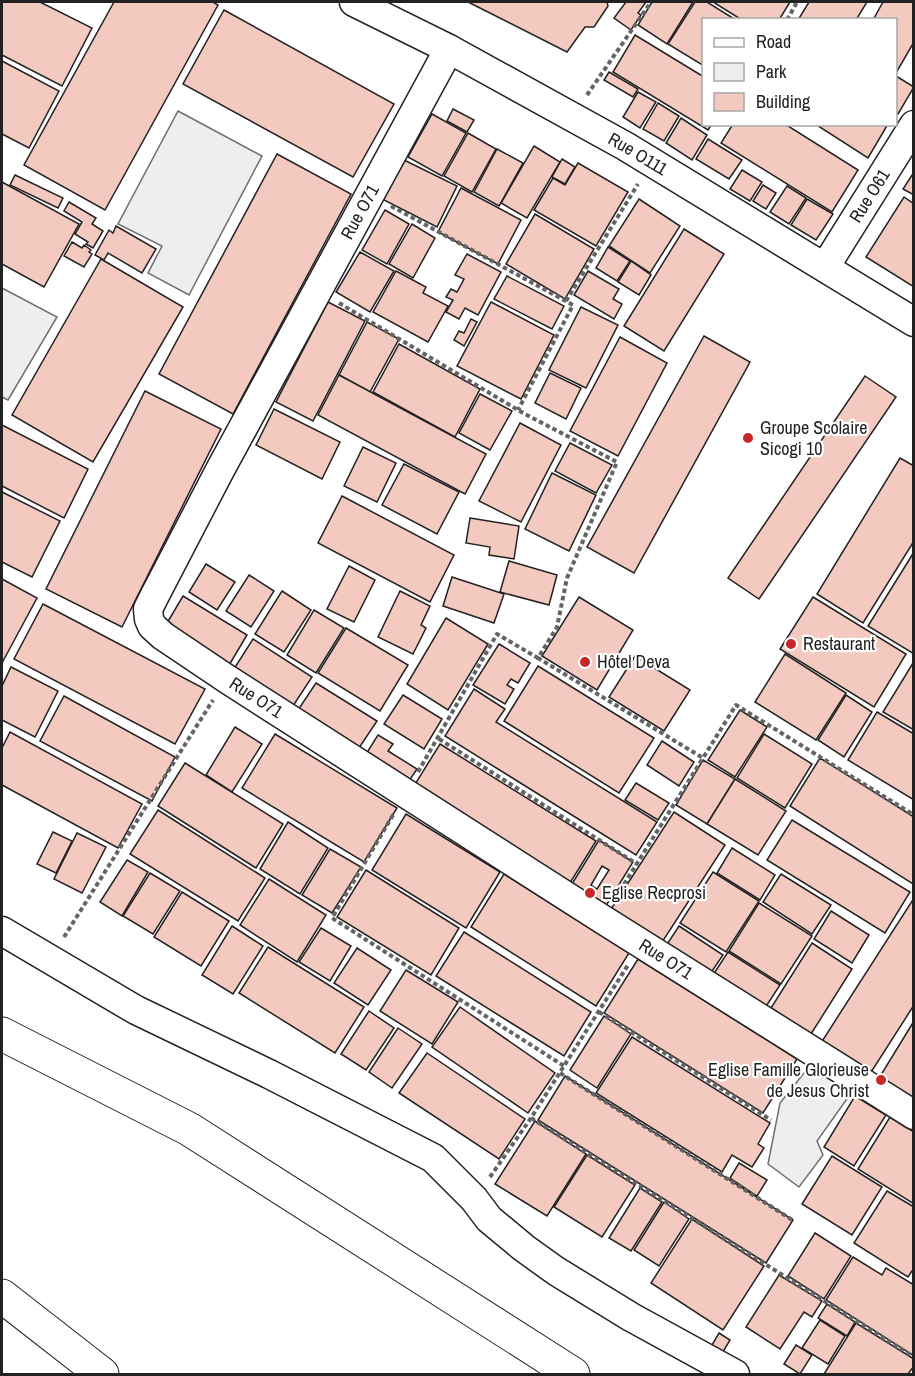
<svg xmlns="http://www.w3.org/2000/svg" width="915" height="1376" viewBox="0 0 915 1376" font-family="'Archivo Narrow',sans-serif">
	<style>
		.green { fill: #eee; stroke: #6f6f6f; stroke-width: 1.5 }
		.building { fill: #f3c9c0; stroke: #222; stroke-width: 1.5; fill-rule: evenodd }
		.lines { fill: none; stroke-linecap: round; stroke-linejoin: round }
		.minor-casing { stroke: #222; stroke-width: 31 }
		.highway-casing { stroke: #222; stroke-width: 35 }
		.path { stroke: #646464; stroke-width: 4; stroke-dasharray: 4.5 3; stroke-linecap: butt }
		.minor { stroke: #fff; stroke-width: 28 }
		.highway { stroke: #fff; stroke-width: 33 }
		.poi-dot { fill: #c62828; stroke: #fff; stroke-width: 2 }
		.labels { text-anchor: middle; stroke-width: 4.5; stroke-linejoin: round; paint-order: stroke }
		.street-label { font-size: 18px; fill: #222; stroke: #fff }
		.poi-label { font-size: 18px; fill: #222; stroke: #fff; text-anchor: start }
	</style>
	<rect width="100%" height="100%" fill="#fff"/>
	<g class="green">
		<path d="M 178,111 L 262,156 L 189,295 L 148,273 L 162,246 L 118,224 Z"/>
		<path d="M 2,288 L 57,317 L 8,400 L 2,397 Z"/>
		<path d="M 808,1068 L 832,1077 L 849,1096 L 817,1141 L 823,1155 L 799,1187 L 768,1164 L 780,1103 Z"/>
	</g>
	<g class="building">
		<path d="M 2,2 L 40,2 L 92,28 L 62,86 L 2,55 Z"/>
		<path d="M 114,2 L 213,2 L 218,5 L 105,210 L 24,165 Z"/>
		<path d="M 468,2 L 607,2 L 608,6 L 594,27 L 585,27 L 567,52 Z"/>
		<path d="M 626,2 L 646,2 L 638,13 L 641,15 L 631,30 L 614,18 Z"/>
		<path d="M 652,2 L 693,2 L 667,44 L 638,25 Z"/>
		<path d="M 695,2 L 707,2 L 736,20 L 704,20 L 704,66 L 668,44 Z"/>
		<path d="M 713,2 L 790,2 L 779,20 L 742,20 Z"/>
		<path d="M 809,2 L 867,2 L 856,20 L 798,20 Z"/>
		<path d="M 883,2 L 914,2 L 914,42 L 896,73 L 896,20 L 873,20 Z"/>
		<path d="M 224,10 L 394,104 L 353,177 L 183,84 Z"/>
		<path d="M 635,35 L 704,77 L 704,124 L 712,124 L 708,130 L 613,72 Z"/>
		<path d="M 2,61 L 59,91 L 29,148 L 2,134 Z"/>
		<path d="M 609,72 L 638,89 L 633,97 L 604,80 Z"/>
		<path d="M 896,76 L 914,87 L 898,114 L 896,113 Z"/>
		<path d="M 638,92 L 656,102 L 640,128 L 623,117 Z"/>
		<path d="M 658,103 L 679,116 L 664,141 L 643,129 Z"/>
		<path d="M 453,109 L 474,120 L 467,132 L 447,121 Z"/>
		<path d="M 432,114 L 466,133 L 442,176 L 408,157 Z"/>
		<path d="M 681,118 L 707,135 L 692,160 L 666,143 Z"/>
		<path d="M 733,124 L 785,124 L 858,170 L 832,212 L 721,143 Z"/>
		<path d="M 815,124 L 888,124 L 868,158 Z"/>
		<path d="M 468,133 L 496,149 L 472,192 L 444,176 Z"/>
		<path d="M 708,139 L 742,160 L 729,179 L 696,159 Z"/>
		<path d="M 534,146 L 560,162 L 527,218 L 501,203 Z"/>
		<path d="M 497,149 L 523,163 L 499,206 L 474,192 Z"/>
		<path d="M 277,154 L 351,194 L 233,414 L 159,374 Z"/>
		<path d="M 402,159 L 457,186 L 437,227 L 382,199 Z"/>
		<path d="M 562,159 L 575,167 L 565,184 L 552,177 Z"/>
		<path d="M 578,163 L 628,192 L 596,246 L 534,210 L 553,178 L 565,185 Z"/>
		<path d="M 742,170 L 762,182 L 750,201 L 730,189 Z"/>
		<path d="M 914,172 L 914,195 L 903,189 Z"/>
		<path d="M 15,175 L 63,198 L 58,208 L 10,185 Z"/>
		<path d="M 2,182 L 79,224 L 44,287 L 2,264 Z"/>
		<path d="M 763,185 L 776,193 L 766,209 L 753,201 Z"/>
		<path d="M 787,186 L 806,198 L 789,224 L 770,212 Z"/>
		<path d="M 461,188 L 521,220 L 498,264 L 438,232 Z"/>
		<path d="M 904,197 L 914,204 L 914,287 L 866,257 Z"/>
		<path d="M 639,199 L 680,226 L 650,273 L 609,246 Z"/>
		<path d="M 807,199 L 833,214 L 816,240 L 791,225 Z"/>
		<path d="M 69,202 L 96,218 L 92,224 L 103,231 L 93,248 L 86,244 L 88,242 L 75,234 L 82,222 L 64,211 Z"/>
		<path d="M 385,210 L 409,224 L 387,264 L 362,250 Z"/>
		<path d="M 535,214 L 594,249 L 565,299 L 506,264 Z"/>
		<path d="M 412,224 L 435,238 L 413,278 L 389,264 Z"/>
		<path d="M 116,226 L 156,249 L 142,273 L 108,253 L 104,260 L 95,255 L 109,230 L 113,233 Z"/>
		<path d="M 684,229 L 724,254 L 664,351 L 624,326 Z"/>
		<path d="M 72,242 L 82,248 L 84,245 L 91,250 L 89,252 L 92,254 L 84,267 L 64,256 Z"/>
		<path d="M 608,247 L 630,261 L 617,281 L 596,268 Z"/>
		<path d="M 360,252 L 394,271 L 370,312 L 336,292 Z"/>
		<path d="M 467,254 L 501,272 L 478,315 L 465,308 L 459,319 L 446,312 L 453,300 L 446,297 L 451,289 L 457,292 L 464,279 L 455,275 Z"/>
		<path d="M 101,259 L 183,307 L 93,462 L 12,415 Z"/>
		<path d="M 631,261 L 651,275 L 639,295 L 618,282 Z"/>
		<path d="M 396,271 L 426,287 L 423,293 L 448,306 L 428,342 L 373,312 Z"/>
		<path d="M 588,271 L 619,289 L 613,299 L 622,304 L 614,319 L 574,295 Z"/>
		<path d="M 507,276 L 564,306 L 552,329 L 494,299 Z"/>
		<path d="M 328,302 L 365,321 L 313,421 L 276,402 Z"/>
		<path d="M 491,302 L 554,335 L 521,399 L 457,366 Z"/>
		<path d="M 581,307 L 618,325 L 586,388 L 549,370 Z"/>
		<path d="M 471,319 L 477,322 L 464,346 L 454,340 L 459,331 L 464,333 Z"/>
		<path d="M 367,322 L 399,339 L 370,392 L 339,375 Z"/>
		<path d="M 704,336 L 750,362 L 634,573 L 587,547 Z"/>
		<path d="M 620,337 L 667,363 L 618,456 L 570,431 Z"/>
		<path d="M 399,344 L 480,389 L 455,437 L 373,392 Z"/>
		<path d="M 550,373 L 581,388 L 566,419 L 535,403 Z"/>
		<path d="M 339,375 L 486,454 L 465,494 L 318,415 Z"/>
		<path d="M 865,376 L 896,397 L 759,599 L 728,578 Z"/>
		<path d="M 145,391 L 221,429 L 122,627 L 46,589 Z"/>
		<path d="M 480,394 L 512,411 L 490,450 L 459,433 Z"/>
		<path d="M 274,409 L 340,442 L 322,479 L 256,445 Z"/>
		<path d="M 520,423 L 561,445 L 521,522 L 479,501 Z"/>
		<path d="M 2,425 L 88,469 L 64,518 L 2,486 Z"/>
		<path d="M 570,443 L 612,465 L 596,493 L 555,471 Z"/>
		<path d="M 363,447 L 396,463 L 377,502 L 344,486 Z"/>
		<path d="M 900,458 L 914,466 L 914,541 L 863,623 L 817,594 Z"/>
		<path d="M 404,464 L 459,492 L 437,534 L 382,505 Z"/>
		<path d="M 552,473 L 596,495 L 569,551 L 525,529 Z"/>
		<path d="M 2,492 L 60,521 L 32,577 L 2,562 Z"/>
		<path d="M 342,496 L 454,555 L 430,602 L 318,543 Z"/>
		<path d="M 470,518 L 519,526 L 514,559 L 489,555 L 490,547 L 466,543 Z"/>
		<path d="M 914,552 L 914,654 L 868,626 Z"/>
		<path d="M 509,561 L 557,575 L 549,605 L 500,592 Z"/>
		<path d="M 206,564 L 235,582 L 217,610 L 189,592 Z"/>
		<path d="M 349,566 L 375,580 L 354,622 L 327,609 Z"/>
		<path d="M 249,575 L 274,591 L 251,627 L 226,611 Z"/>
		<path d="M 452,577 L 504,594 L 494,623 L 443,606 Z"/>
		<path d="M 2,579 L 37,598 L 2,663 Z"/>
		<path d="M 282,591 L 311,610 L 284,652 L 255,634 Z"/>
		<path d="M 400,591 L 430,606 L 421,625 L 426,628 L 413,654 L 378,637 Z"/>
		<path d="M 183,596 L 247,635 L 228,667 L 164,628 Z"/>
		<path d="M 579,597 L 633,630 L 597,690 L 542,656 Z"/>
		<path d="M 813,597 L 906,654 L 874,707 L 780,649 Z"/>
		<path d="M 43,604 L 205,689 L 175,744 L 14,659 Z"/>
		<path d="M 314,610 L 344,628 L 316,673 L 287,655 Z"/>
		<path d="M 446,618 L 488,644 L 448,710 L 407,684 Z"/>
		<path d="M 346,628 L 408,665 L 380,711 L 318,673 Z"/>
		<path d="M 253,639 L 312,677 L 291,709 L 232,672 Z"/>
		<path d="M 499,644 L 530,663 L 518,683 L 511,679 L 507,685 L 514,689 L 505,704 L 473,685 Z"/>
		<path d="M 785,654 L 846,693 L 816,740 L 755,702 Z"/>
		<path d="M 635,656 L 690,690 L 664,731 L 609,697 Z"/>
		<path d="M 913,663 L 914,663 L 914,730 L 883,712 Z"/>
		<path d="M 538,666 L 654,738 L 619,793 L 504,721 Z"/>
		<path d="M 11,667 L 58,691 L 35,737 L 2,720 L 2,686 Z"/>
		<path d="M 316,683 L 377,721 L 359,748 L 298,710 Z"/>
		<path d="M 474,689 L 505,709 L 496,722 L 657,822 L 636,855 L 445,736 Z"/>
		<path d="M 403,695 L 442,719 L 424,749 L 384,724 Z"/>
		<path d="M 846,695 L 872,712 L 844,757 L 818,740 Z"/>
		<path d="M 64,696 L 175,757 L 152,801 L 40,741 Z"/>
		<path d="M 740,710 L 767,727 L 735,777 L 708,760 Z"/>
		<path d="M 877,712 L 914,734 L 914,800 L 848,760 Z"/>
		<path d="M 235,727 L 262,744 L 232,792 L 206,775 Z"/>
		<path d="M 10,732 L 142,804 L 118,848 L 2,785 L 2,748 Z"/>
		<path d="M 275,734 L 397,808 L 364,862 L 242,788 Z"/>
		<path d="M 764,734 L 812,764 L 785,808 L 737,778 Z"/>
		<path d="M 378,735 L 393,744 L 388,751 L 417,769 L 403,790 L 361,762 Z"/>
		<path d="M 662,741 L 694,762 L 679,786 L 647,765 Z"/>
		<path d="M 440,744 L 596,841 L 565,891 L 409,794 Z"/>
		<path d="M 820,758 L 914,817 L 913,884 L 790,806 Z"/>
		<path d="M 703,760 L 735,779 L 707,824 L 676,805 Z"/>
		<path d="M 185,763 L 283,824 L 256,868 L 158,806 Z"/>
		<path d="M 735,779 L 786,811 L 758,855 L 707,824 Z"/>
		<path d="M 636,783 L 669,803 L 658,820 L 625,800 Z"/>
		<path d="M 158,810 L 265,878 L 238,921 L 130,854 Z"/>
		<path d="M 674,812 L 725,845 L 657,950 L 606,917 Z"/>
		<path d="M 406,814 L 500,872 L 466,928 L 372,870 Z"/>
		<path d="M 792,820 L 910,892 L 885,933 L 767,860 Z"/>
		<path d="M 288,822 L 328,848 L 300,894 L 260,869 Z"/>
		<path d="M 53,832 L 72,841 L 56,873 L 37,864 Z"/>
		<path d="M 77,833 L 106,847 L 82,893 L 54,879 Z"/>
		<path d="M 599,840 L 633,862 L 601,914 L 567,892 ZM 602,866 L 609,870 L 597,889 L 591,885 Z"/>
		<path d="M 732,848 L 775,875 L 760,900 L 717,873 Z"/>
		<path d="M 330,849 L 361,867 L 332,913 L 302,895 Z"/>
		<path d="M 127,860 L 148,872 L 122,916 L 100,902 Z"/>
		<path d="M 366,870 L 459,928 L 431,975 L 337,917 Z"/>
		<path d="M 713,872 L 759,901 L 726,952 L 680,923 Z"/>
		<path d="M 150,873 L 180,891 L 153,934 L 123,916 Z"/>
		<path d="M 504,874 L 629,953 L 596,1006 L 471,927 Z"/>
		<path d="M 781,874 L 831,905 L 812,934 L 763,902 Z"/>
		<path d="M 269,879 L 326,915 L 297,962 L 240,925 Z"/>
		<path d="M 182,892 L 229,921 L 201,966 L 154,937 Z"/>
		<path d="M 914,898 L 914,1005 L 868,1077 L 819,1046 Z"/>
		<path d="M 759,903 L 812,936 L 781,984 L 729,951 Z"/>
		<path d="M 831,911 L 869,935 L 852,963 L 814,939 Z"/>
		<path d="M 232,926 L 263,946 L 233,994 L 202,975 Z"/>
		<path d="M 679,926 L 723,955 L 706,980 L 662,952 Z"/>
		<path d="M 321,928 L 351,946 L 330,981 L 299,962 Z"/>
		<path d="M 464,932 L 591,1012 L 564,1056 L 436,976 Z"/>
		<path d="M 812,943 L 852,969 L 811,1034 L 771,1008 Z"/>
		<path d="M 268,947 L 364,1007 L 335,1053 L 239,993 Z"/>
		<path d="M 357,948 L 391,970 L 368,1005 L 334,983 Z"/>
		<path d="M 728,952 L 780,985 L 763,1011 L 711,978 Z"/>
		<path d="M 638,959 L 797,1059 L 763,1113 L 604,1013 Z"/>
		<path d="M 406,970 L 458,1002 L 432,1044 L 380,1011 Z"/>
		<path d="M 460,1007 L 555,1073 L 528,1113 L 432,1047 Z"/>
		<path d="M 369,1011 L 394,1028 L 366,1070 L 341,1054 Z"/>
		<path d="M 604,1016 L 631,1034 L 597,1088 L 570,1070 Z"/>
		<path d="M 914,1021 L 914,1106 L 876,1083 Z"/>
		<path d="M 398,1028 L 422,1044 L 392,1088 L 369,1072 Z"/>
		<path d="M 632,1037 L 770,1123 L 758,1144 L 764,1148 L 752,1167 L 732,1155 L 722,1172 L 596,1093 Z"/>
		<path d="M 427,1053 L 525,1119 L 499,1159 L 399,1093 Z"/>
		<path d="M 565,1076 L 793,1220 L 766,1263 L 538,1120 Z"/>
		<path d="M 855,1096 L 886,1115 L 854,1166 L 824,1147 Z"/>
		<path d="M 890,1117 L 914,1132 L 914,1204 L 858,1169 Z"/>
		<path d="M 535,1121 L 586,1154 L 547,1216 L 495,1184 Z"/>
		<path d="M 587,1155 L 635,1185 L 602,1237 L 554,1207 Z"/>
		<path d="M 832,1156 L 882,1187 L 852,1235 L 802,1204 Z"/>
		<path d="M 739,1163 L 767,1180 L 757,1196 L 730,1178 Z"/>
		<path d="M 640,1188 L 662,1202 L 631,1251 L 609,1238 Z"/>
		<path d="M 887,1191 L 914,1207 L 914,1268 L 908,1277 L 854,1243 Z"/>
		<path d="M 664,1202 L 689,1219 L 659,1266 L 634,1250 Z"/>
		<path d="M 692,1219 L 764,1266 L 723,1330 L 651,1283 Z"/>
		<path d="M 815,1233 L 851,1256 L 824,1299 L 788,1276 Z"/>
		<path d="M 853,1257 L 882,1275 L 886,1268 L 914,1285 L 914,1356 L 826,1300 Z"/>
		<path d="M 779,1275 L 822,1301 L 812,1317 L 804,1312 L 780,1349 L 746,1327 Z"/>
		<path d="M 827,1304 L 855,1322 L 847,1336 L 818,1318 Z"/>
		<path d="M 820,1320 L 845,1336 L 828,1364 L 802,1348 Z"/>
		<path d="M 856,1323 L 914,1359 L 914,1366 L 908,1374 L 824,1374 Z"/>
		<path d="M 719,1333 L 730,1340 L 720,1357 L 709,1350 Z"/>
		<path d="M 796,1345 L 812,1355 L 800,1374 L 784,1364 Z"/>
	</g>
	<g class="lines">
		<defs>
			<g id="minor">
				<path id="s1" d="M 354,2 L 449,49 L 625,146 L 914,322"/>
				<path id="s2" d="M 449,49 L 220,470 L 155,595 L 148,609 L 149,619 L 152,626 L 163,636 L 227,679 L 602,919 L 914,1115"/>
				<path id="s3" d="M 825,267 L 914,125"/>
				<path d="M 2,931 L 136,1010 L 269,1074 L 433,1158 L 474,1199 L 489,1219 L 524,1248 L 556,1271 L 631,1317 L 735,1374"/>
			</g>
			<g id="highway">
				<path d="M 2,1034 L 189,1129 L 573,1374"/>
				<path d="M 2,1296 L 102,1374"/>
			</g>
		</defs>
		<use href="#minor" class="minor-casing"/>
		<use href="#highway" class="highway-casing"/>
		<g class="path">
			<path d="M 787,20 L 797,2"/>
			<path d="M 587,95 L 651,2"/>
			<path d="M 391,206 L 573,305 L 518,410"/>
			<path d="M 566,301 L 638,184"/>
			<path d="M 339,303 L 523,413 L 617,462 L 567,578 L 557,627 L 538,658 L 703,758 L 736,705 L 914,815"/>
			<path d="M 439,739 L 637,864"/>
			<path d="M 418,772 L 497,634 L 538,658"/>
			<path d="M 393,815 L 332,918 L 564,1066"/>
			<path d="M 616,897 L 703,758"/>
			<path d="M 64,937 L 213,700"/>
			<path d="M 599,1012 L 771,1120"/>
			<path d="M 560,1073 L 794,1221"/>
			<path d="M 531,1118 L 914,1357"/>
			<path d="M 490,1177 L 531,1118 L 628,965"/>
		</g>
		<use href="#minor" class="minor"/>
		<use href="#highway" class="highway"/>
	</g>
	<g class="poi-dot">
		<circle cx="748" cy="438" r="6"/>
		<circle cx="791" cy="644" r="6"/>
		<circle cx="585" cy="662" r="6"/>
		<circle cx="590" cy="893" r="6"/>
		<circle cx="881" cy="1080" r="6"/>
	</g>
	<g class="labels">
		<g class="street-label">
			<text dy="6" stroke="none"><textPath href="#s1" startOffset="322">Rue O111</textPath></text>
			<text dy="6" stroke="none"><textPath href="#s3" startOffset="84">Rue O61</textPath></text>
			<text transform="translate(360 212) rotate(-61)" y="6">Rue O71</text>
			<text dy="6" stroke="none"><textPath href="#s2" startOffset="780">Rue O71</textPath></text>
			<text dy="6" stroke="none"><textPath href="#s2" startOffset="1266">Rue O71</textPath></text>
		</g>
		<g class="poi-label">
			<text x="760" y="434">Groupe Scolaire<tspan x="760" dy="21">Sicogi 10</tspan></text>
			<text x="803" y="650">Restaurant</text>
			<text x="597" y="668">Hôtel Deva</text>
			<text x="602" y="899">Eglise Recprosi</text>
			<text x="869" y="1076" text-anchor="end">Eglise Famille Glorieuse<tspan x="869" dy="21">de Jesus Christ</tspan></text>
		</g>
	</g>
	<rect width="915" height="1376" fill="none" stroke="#222222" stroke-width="6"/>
	<rect x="702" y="18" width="195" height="108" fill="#ffffff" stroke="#a7a7a7" stroke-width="1.5"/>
	<rect x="714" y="38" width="30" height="9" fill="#ffffff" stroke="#a7a7a7" stroke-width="1.5"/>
	<text x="756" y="48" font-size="18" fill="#222222">Road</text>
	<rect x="714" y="63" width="30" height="18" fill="#eeeeee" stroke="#a7a7a7" stroke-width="1.5"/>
	<text x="756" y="78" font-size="18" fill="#222222">Park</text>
	<rect x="714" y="93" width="30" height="18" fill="#f3c9c0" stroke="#a7a7a7" stroke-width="1.5"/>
	<text x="756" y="108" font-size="18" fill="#222222">Building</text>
</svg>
